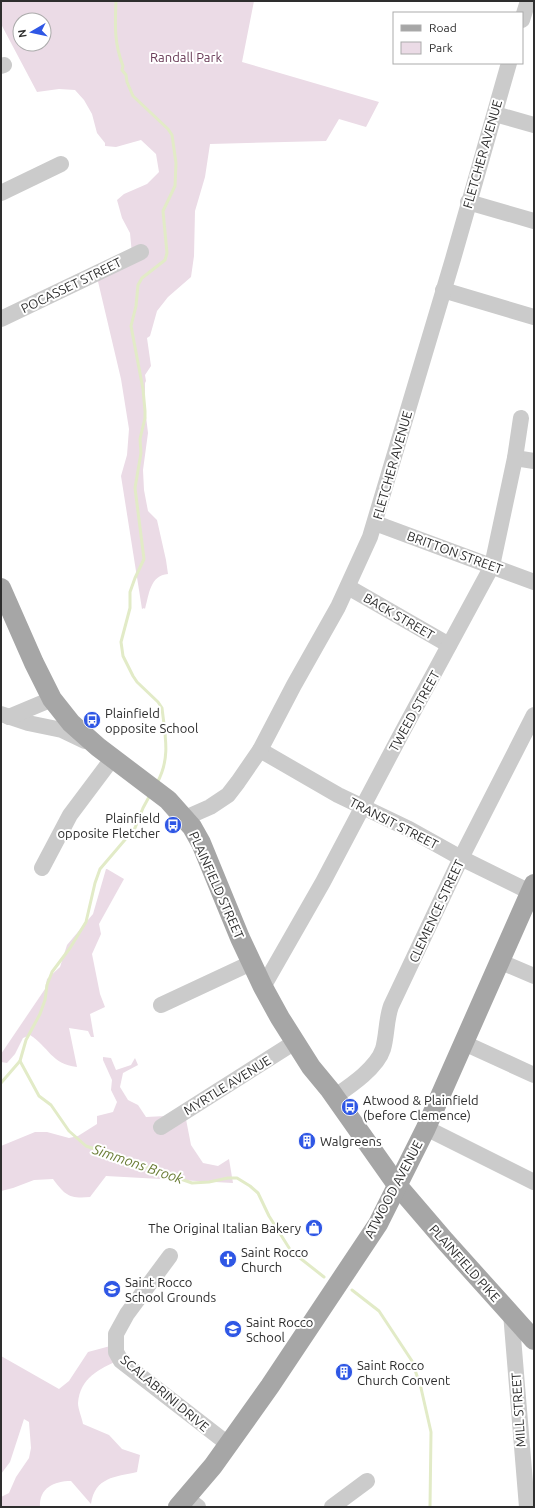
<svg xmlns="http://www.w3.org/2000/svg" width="535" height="1508" viewBox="0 0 535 1508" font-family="Ubuntu,sans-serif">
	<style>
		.green { fill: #ebdbe6; fill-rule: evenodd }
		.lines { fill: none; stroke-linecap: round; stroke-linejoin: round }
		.stream { stroke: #e2ebc7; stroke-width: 3 }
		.minor { stroke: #cbcbcb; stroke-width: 16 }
		.major { stroke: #a6a6a6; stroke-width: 20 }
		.labels { text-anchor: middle; stroke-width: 4; stroke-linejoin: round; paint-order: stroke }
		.park-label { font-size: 13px; fill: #693b57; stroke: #fff }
		.street-label { font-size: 13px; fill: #2e2e2e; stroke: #fff }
		.poi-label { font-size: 13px; fill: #2e2e2e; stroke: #fff; text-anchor: start }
		.water-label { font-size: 14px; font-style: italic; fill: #6b7d36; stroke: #fff }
	</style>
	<rect width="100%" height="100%" fill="#fff"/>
	<g class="green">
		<path d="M 1,1 L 254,1 L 242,62 L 379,102 L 366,127 L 339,119 L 326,141 L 210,144 L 205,177 L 195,211 L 194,256 L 191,277 L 168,297 L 157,311 L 150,336 L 147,338 L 151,366 L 145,375 L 146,381 L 145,383 L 145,408 L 148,433 L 143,470 L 144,490 L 148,511 L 157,520 L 166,560 L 168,574 C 150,575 149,595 145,609 L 144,608 L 142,609 L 121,476 L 127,455 L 129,429 L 121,379 L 96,273 L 132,254 L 130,233 L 122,218 L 117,200 L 124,194 L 147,184 L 159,172 L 156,154 L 141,140 L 116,147 L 105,146 L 105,143 L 97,133 L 92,114 L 84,100 L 75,90 L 59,89 L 37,92 L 1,24 ZM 20,20 L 44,20 L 44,44 L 20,44 Z"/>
		<path d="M 106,869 L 107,869 L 124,879 L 99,924 L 101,934 L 92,954 L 100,994 L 105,1007 L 90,1014 L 94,1037 L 91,1037 L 88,1031 L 69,1028 L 77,1067 C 51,1064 49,1047 30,1035 L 23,1038 L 15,1054 L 7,1063 L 1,1062 L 1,1054 L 45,989 L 47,979 L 60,967 L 67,945 L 93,914 Z"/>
		<path d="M 103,1057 L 111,1058 L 116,1070 L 131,1065 L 135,1058 L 138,1065 L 123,1073 L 120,1087 L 128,1100 L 138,1105 L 146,1117 L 166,1116 L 184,1109 L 191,1145 L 203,1163 L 218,1166 L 229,1159 L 233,1183 L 106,1176 L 90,1197 C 69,1199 65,1195 53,1179 L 34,1180 L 13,1188 L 1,1191 L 1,1146 L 35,1132 L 47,1132 L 69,1138 L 78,1136 L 97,1124 L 97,1116 L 113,1112 L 117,1102 L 111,1090 L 112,1080 L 103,1060 Z"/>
		<path d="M 114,1345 L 119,1360 C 99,1369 80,1378 78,1403 C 78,1409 82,1418 83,1424 L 109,1435 L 122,1449 L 140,1455 L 137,1472 C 115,1477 95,1477 91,1504 L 71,1481 C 54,1481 39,1488 40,1507 L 1,1507 L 1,1497 L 9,1493 L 16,1477 L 29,1458 L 31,1448 L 29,1422 L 24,1419 L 10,1462 L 1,1474 L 1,1356 L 59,1389 L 69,1381 L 88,1352 Z"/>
	</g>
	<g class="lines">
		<g class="stream">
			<path d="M 116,1 C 115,25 114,43 123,66 L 122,70 L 126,75 L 127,82 L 133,96 L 168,129 L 172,135 L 176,163 L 175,186 L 163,211 L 167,253 L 165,260 L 142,278 L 138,285 L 136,306 L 131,326 L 143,389 L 145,411 L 145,418 L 140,439 L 141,453 L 135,488 L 144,559 L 135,578 L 130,592 L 130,608 L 121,642 L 123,656 L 133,676 L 137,682 L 158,702 L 162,708 C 165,735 171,758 157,783"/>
			<path d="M 20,1061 L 39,1096 L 51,1105 L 69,1131 L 86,1146 L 192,1183 L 209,1182 L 228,1178 L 237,1178 L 250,1186 L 258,1193 L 269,1216 L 291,1251 L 324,1277"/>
			<path d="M 1,1083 L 20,1061 L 26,1040 L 40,1014 L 45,1000 L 47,985 L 52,972 L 70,948 L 86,922 L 95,883 L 100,869 L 135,828 L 143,808 L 150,795"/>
			<path d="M 352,1290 L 379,1311 L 412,1361 L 421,1388 L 431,1432 L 430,1507"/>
		</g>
		<g class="minor">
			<path d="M 522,20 L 528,1"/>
			<path d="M 1,66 L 4,65"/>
			<path d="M 495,114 L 534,125"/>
			<path d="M 1,193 L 61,164"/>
			<path d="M 468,202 L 534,221"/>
			<path d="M 443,290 L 534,317"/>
			<path d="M 1,319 L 141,252"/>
			<path d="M 515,458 L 534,461"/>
			<path d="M 375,523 L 534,582"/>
			<path d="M 348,587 L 449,645"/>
			<path d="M 1,714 L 28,723 L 62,730 L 85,741"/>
			<path d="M 9,717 L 52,699"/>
			<path d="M 260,750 L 338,795 L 409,829 L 461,858 L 530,892"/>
			<path d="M 185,818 L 210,807 L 228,795 L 238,782 L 260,750 L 294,685 L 338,607 L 370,537 L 453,259 L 509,63"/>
			<path d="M 42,868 L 70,815 L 112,759"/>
			<path d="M 499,961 L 534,976"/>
			<path d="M 263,987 L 323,882 L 399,738 L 492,566 L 515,458 L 521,418"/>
			<path d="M 161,1005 L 251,963"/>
			<path d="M 464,1043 L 534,1075"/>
			<path d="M 334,1097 C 350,1086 377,1068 383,1049 C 387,1035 386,1020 391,1006 L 461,858 L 534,715"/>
			<path d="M 161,1127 L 295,1042"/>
			<path d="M 426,1128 L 534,1182"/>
			<path d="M 170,1256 L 127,1314 L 116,1334 L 116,1352 L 121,1361 L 228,1444"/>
			<path d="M 511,1313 L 527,1507"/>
			<path d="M 186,1498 L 198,1507"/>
			<path d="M 332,1507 L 367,1481"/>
		</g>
		<g class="major">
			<path d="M 1,588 L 34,663 L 52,699 L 71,723 L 98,747 L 168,800 L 192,827 L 201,843 L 240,938 L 263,987 L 280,1018 L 311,1067 L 330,1090 L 397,1185 L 445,1241 L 534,1340"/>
			<path d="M 178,1507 L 213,1466 L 270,1386 L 378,1224 L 426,1128 L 534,884"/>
		</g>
	</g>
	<defs>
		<symbol id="bus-disc" viewBox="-11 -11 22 22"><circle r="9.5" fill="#2f57e5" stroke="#fff"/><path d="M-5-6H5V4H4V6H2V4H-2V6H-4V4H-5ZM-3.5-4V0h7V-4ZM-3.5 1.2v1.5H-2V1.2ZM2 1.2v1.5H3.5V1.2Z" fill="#fff"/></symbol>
		<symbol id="building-disc" viewBox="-11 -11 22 22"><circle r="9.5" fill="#2f57e5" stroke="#fff"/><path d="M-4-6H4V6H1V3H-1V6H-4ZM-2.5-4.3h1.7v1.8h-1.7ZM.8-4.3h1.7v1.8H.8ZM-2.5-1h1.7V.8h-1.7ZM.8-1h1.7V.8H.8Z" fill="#fff"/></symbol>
		<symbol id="shop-disc" viewBox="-11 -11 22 22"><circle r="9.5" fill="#2f57e5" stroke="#fff"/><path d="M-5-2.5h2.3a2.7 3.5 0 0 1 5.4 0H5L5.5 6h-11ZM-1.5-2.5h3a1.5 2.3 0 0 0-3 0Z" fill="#fff"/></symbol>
		<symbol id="church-disc" viewBox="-11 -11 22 22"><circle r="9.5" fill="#2f57e5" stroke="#fff"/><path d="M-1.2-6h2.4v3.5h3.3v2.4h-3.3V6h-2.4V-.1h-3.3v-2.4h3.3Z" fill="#fff"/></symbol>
		<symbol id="school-disc" viewBox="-11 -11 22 22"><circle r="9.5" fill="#2f57e5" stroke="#fff"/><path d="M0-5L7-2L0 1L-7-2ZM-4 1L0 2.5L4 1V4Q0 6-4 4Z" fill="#fff"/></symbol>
	</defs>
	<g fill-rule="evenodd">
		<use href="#bus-disc" x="82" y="710" width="20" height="20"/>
		<use href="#bus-disc" x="163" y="815" width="20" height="20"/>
		<use href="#bus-disc" x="340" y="1097" width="20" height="20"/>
		<use href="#building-disc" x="297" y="1131" width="20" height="20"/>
		<use href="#shop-disc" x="304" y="1218" width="20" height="20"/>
		<use href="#church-disc" x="218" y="1249" width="20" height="20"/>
		<use href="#school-disc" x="102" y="1279" width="20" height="20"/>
		<use href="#school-disc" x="223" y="1319" width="20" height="20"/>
		<use href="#building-disc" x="334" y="1362" width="20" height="20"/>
	</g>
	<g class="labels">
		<g class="park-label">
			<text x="186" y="62">Randall Park</text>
		</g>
		<g class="street-label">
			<text transform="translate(482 154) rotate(-74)" y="5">FLETCHER AVENUE</text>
			<text transform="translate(71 285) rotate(-26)" y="5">POCASSET STREET</text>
			<text transform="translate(392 465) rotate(-74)" y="5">FLETCHER AVENUE</text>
			<text transform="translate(455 552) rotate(20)" y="5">BRITTON STREET</text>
			<text transform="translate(399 616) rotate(30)" y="5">BACK STREET</text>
			<text transform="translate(414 711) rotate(-61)" y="5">TWEED STREET</text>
			<text transform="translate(394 823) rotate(27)" y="5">TRANSIT STREET</text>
			<text transform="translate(217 885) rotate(66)" y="5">PLAINFIELD STREET</text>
			<text transform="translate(436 911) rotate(-65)" y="5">CLEMENCE STREET</text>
			<text transform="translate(227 1085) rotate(-32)" y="5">MYRTLE AVENUE</text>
			<text transform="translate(393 1189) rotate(-62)" y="5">ATWOOD AVENUE</text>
			<text transform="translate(465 1263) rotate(48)" y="5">PLAINFIELD PIKE</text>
			<text transform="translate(165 1393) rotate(40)" y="5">SCALABRINI DRIVE</text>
			<text transform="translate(518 1410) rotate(-94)" y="5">MILL STREET</text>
		</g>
		<g class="poi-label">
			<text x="105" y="718">Plainfield<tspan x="105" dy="15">opposite School</tspan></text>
			<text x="160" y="823" text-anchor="end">Plainfield<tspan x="160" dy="15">opposite Fletcher</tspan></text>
			<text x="363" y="1105">Atwood &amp; Plainfield<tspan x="363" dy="15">(before Clemence)</tspan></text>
			<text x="320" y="1146">Walgreens</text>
			<text x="301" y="1233" text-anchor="end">The Original Italian Bakery</text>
			<text x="241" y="1257">Saint Rocco<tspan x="241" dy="15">Church</tspan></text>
			<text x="125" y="1287">Saint Rocco<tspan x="125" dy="15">School Grounds</tspan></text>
			<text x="246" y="1327">Saint Rocco<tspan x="246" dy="15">School</tspan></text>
			<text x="357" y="1370">Saint Rocco<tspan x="357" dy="15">Church Convent</tspan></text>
		</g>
		<g class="water-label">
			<text transform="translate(138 1164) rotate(19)" y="5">Simmons Brook</text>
		</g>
	</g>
	<rect width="535" height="1508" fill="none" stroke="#2e2e2e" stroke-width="4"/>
	<rect x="393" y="12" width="130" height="52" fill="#ffffff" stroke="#ababab"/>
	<rect x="401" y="25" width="20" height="6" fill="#a6a6a6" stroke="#ababab"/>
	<text x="429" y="32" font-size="12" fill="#2e2e2e">Road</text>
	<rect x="401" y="42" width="20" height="12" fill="#ebdbe6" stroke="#ababab"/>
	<text x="429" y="52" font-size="12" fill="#2e2e2e">Park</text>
	<g transform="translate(32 32) rotate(261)"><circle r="19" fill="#ffffff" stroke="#ababab"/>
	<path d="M0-3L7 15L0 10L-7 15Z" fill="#2f57e5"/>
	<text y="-6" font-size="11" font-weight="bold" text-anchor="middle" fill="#2e2e2e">N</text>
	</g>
</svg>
